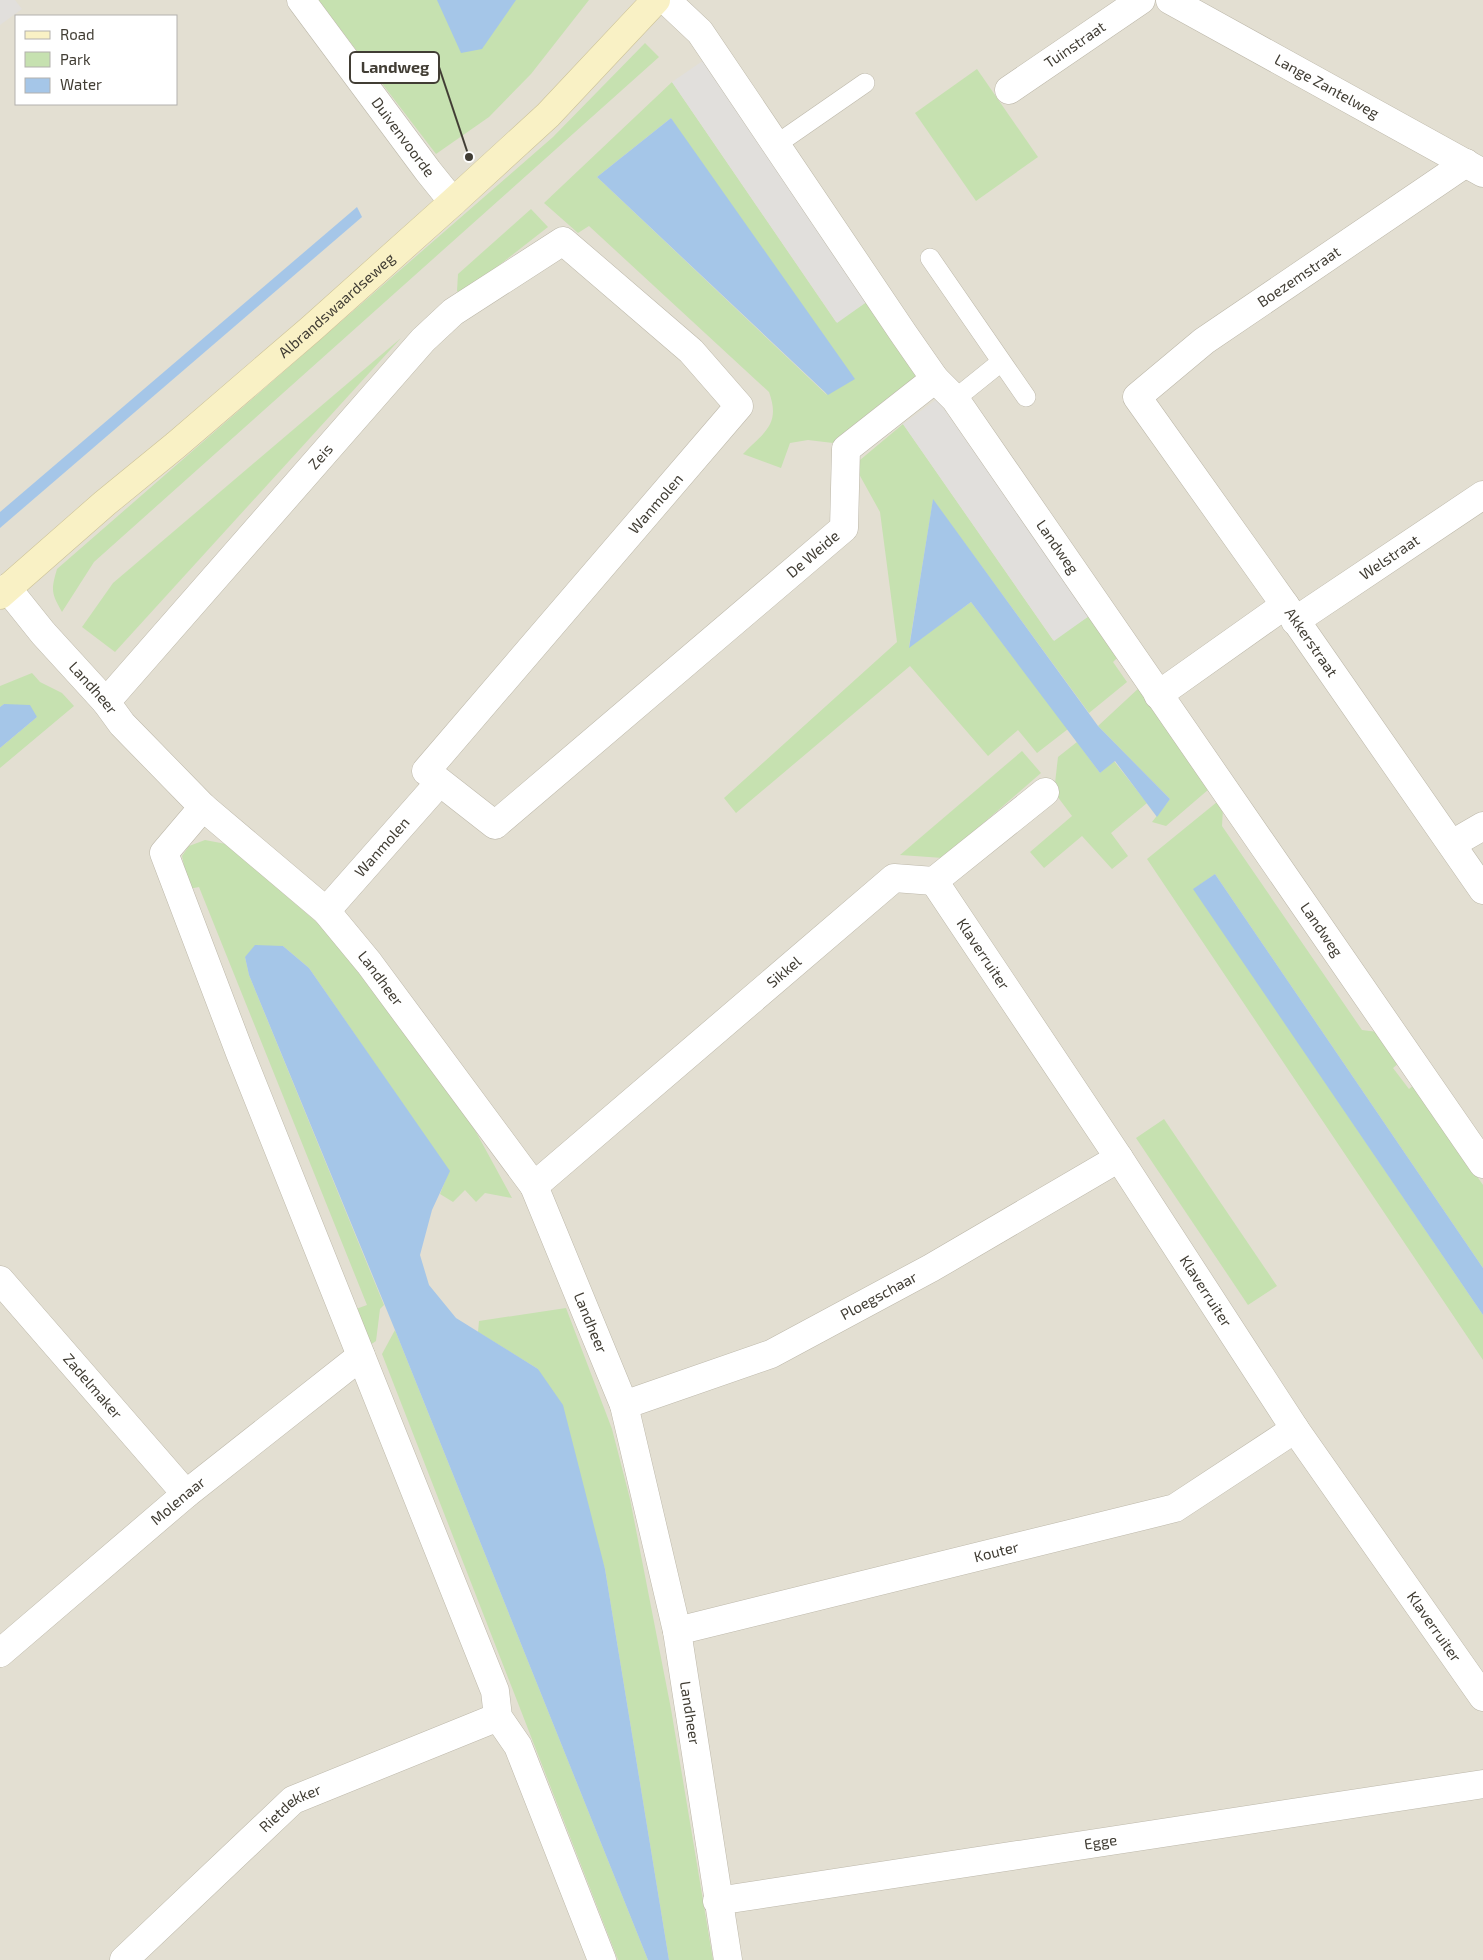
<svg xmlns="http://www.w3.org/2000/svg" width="1483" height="1960" viewBox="0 0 1483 1960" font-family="'Exo 2',sans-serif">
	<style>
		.residential { fill: #e3dfd2; fill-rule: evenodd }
		.green { fill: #c6e1b0; fill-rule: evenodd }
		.parking { fill: #e1dfdc }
		.water { fill: #a5c6e8 }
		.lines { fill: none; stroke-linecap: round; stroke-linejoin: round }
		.lane-casing { stroke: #bdb8aa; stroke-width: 20 }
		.street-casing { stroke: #bdb8aa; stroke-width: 29 }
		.secondary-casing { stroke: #ccc297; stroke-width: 29 }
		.lane { stroke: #fff; stroke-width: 19 }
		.street { stroke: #fff; stroke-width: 28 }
		.secondary { stroke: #f9f1c5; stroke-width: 28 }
		.labels { text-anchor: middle; stroke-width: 5; stroke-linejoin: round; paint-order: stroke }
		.street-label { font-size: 15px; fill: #413d34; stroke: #fff }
		.leader { fill: none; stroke: #413d34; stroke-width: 2 }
		.callout-dot { fill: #413d34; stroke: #fff; stroke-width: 2 }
		.callout { fill: #fff; stroke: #413d34; stroke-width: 2 }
		.callout-label { font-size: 16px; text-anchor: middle; font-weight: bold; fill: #413d34 }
	</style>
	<rect width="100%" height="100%" fill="#f0ede4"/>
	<path class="residential" d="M 0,0 L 1483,0 L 1483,1960 L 0,1960 ZM 16,16 L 176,16 L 176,104 L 16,104 Z"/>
	<g class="green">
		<path d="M 318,0 L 589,0 L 531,74 L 489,117 L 436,154 Z"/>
		<path d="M 645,43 L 659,57 L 94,562 L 62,612 C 51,593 51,590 57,569 L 553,137 Z"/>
		<path d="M 977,69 L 1038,157 L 976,201 L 915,113 Z"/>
		<path d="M 672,82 L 836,322 L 868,301 L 917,377 L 875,408 L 833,443 L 808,440 L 790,443 L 781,468 L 743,454 C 764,432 781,425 769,392 L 589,226 L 578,233 L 544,203 ZM 671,118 L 827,395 L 597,177 Z"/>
		<path d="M 531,209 L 548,227 L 461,295 L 457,291 L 458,274 Z"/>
		<path d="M 401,338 L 115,652 L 82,627 L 113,583 Z"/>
		<path d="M 903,424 L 1053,640 L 1089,616 L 1120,655 L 1113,662 L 1127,682 L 1089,713 L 933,500 L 909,647 L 971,602 L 1068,729 L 1037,753 L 1018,730 L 988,756 L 910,666 L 736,813 L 724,798 L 897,642 L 880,512 L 854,465 Z"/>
		<path d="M 32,673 L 40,682 L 62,693 L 74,706 L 0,768 L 0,748 L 37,717 L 4,704 L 0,707 L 0,686 Z"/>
		<path d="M 1140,687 L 1209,789 L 1166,826 L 1152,822 L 1170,799 L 1098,726 Z"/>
		<path d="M 1077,742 L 1100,773 L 1114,761 L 1147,803 L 1111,833 L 1128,856 L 1112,869 L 1082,836 L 1044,868 L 1030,852 L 1072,816 L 1054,792 L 1058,757 Z"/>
		<path d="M 1022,751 L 1041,773 L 943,858 L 900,855 Z"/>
		<path d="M 1217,802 L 1223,808 L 1222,826 L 1362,1030 L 1378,1032 L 1400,1062 L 1393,1068 L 1409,1089 L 1414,1085 L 1483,1185 L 1483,1268 L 1215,874 L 1194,889 L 1483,1315 L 1483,1360 L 1147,859 Z"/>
		<path d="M 205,840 L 226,844 L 328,932 L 470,1121 L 512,1198 L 485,1193 L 476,1202 L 465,1190 L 453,1202 L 440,1194 L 449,1171 L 309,968 L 283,946 L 245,957 L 249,975 L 384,1305 L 380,1309 L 376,1341 L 367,1347 L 356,1309 L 367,1305 L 199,887 L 189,889 L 182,856 L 189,846 Z"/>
		<path d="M 1164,1119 L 1277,1286 L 1248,1305 L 1136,1138 Z"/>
		<path d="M 566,1308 L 612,1429 L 630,1499 L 671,1709 L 713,1960 L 669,1960 L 605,1569 L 538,1369 L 478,1332 L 479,1321 Z"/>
		<path d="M 395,1330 L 648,1960 L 618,1960 L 382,1354 Z"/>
	</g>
	<g class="parking">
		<path d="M 0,0 L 15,0 L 22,9 L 0,25 Z"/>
		<path d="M 704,60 L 868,301 L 837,323 L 672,82 Z"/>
		<path d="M 937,399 L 1089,616 L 1054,641 L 903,424 Z"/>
	</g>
	<g class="water">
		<path d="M 437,0 L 516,0 L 482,49 L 461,53 Z"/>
		<path d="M 671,118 L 855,379 L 828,395 L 597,177 Z"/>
		<path d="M 357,207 L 362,217 L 0,528 L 0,512 Z"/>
		<path d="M 933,499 L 1098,726 L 1170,799 L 1157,817 L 1115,761 L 1100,773 L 971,602 L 909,648 Z"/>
		<path d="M 4,704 L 30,705 L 37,717 L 0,748 L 0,707 Z"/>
		<path d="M 1215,874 L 1483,1268 L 1483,1315 L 1193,889 Z"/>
		<path d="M 255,945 L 283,946 L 309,968 L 450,1171 L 432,1210 L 420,1255 L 429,1285 L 456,1318 L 538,1369 L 563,1405 L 605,1569 L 669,1960 L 648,1960 L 395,1330 L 249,975 L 245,957 Z"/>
	</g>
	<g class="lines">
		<defs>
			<g id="lane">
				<path d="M 777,144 L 865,83"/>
				<path d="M 930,258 L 1026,397"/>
				<path d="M 955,399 L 1001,362"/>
			</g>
			<g id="street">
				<path id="s1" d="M 301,0 L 428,171 L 453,202"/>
				<path id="s2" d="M 666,0 L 700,32 L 903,333 L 935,379 L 955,399 L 1483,1164"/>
				<path id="s3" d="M 1170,0 L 1483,173"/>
				<path id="s4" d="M 1009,90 L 1141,0"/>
				<path id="s5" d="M 1466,163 L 1204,341 L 1137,397 L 1285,605 L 1483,890"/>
				<path id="s6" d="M 7,588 L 43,633 L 106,702 L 122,724 L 203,807 L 326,911 L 369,963 L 534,1186 L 624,1405 L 677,1631 L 728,1960"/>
				<path id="s7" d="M 1295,621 L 1483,495"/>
				<path d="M 1158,695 L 1285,605"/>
				<path id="s8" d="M 106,702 L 423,340 L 453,312 L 563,241 L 691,351 L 739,406 L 426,771 L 495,825 L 844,528 L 846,449 L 935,379"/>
				<path d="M 203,807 L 164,853 L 240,1053 L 495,1691 L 498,1717 L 518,1746 L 602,1960"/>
				<path d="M 1452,844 L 1483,826"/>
				<path id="s9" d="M 934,881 L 1119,1158 L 1295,1429 L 1483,1697"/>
				<path id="s10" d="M 326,911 L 439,783"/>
				<path id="s11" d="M 534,1186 L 894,878 L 934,881 L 1045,792"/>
				<path id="s12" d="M 0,1280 L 186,1494"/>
				<path id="s13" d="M 624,1405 L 771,1354 L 931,1268 L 1119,1158"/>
				<path id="s14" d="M 677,1631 L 1175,1508 L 1295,1429"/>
				<path id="s15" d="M 0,1653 L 186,1494 L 361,1356"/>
				<path id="s16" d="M 717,1901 L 1483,1784"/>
				<path id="s17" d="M 124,1960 L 293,1800 L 498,1717"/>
			</g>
			<g id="secondary">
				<path id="s18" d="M 0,595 L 105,503 L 176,445 L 311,329 L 453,202 L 548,115 L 656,0"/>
			</g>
		</defs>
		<use href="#lane" class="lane-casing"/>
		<use href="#street" class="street-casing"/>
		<use href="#secondary" class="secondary-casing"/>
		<use href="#lane" class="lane"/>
		<use href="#street" class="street"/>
		<use href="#secondary" class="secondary"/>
	</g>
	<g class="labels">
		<g class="street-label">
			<text dy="5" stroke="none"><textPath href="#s4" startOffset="80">Tuinstraat</textPath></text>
			<text dy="5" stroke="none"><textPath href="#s3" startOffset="179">Lange Zantelweg</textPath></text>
			<text dy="5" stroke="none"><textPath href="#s1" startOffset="171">Duivenvoorde</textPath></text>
			<text transform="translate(1299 277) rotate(-34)" y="5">Boezemstraat</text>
			<text dy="5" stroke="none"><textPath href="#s18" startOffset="444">Albrandswaardseweg</textPath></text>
			<text dy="5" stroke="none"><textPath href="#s8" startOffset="326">Zeis</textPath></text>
			<text transform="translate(656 504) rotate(-49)" y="5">Wanmolen</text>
			<text dy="5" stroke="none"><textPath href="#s2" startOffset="674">Landweg</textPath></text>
			<text dy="5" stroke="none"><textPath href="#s8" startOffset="1881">De Weide</textPath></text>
			<text dy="5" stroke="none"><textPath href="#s7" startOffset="114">Welstraat</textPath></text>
			<text dy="5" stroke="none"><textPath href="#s5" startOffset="705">Akkerstraat</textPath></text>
			<text dy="5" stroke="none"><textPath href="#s6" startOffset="132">Landheer</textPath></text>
			<text dy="5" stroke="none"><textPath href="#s10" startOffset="85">Wanmolen</textPath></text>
			<text dy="5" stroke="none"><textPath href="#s2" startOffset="1139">Landweg</textPath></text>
			<text dy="5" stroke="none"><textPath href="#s9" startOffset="88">Klaverruiter</textPath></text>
			<text dy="5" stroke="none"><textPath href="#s11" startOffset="329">Sikkel</textPath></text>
			<text dy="5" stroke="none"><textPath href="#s6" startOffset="542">Landheer</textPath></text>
			<text dy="5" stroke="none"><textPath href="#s9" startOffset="492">Klaverruiter</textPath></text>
			<text dy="5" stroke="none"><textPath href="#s13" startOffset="278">Ploegschaar</textPath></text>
			<text dy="5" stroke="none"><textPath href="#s6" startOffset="948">Landheer</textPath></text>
			<text dy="5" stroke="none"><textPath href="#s12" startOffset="141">Zadelmaker</textPath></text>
			<text dy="5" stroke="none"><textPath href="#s15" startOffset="234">Molenaar</textPath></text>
			<text dy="5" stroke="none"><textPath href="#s14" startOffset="329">Kouter</textPath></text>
			<text dy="5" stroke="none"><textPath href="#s9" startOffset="898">Klaverruiter</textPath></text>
			<text dy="5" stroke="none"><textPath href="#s6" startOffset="1352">Landheer</textPath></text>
			<text dy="5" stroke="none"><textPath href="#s17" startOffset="226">Rietdekker</textPath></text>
			<text dy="5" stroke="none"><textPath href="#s16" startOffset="388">Egge</textPath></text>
		</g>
	</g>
	<path class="leader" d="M469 157L439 67"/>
	<circle class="callout-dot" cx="469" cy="157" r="5"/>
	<rect class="callout" x="350" y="52" width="89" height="31" rx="5"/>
	<g class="callout-label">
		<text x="395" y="73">Landweg</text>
	</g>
	<rect x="15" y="15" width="162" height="90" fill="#ffffff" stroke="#b3b1ae"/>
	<rect x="25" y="31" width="25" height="8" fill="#f9f1c5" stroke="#b3b1ae"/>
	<text x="60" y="40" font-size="15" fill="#413d34">Road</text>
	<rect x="25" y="52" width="25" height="15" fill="#c6e1b0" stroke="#b3b1ae"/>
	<text x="60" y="65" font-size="15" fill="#413d34">Park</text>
	<rect x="25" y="78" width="25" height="15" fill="#a5c6e8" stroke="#b3b1ae"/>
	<text x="60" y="90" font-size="15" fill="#413d34">Water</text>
</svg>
